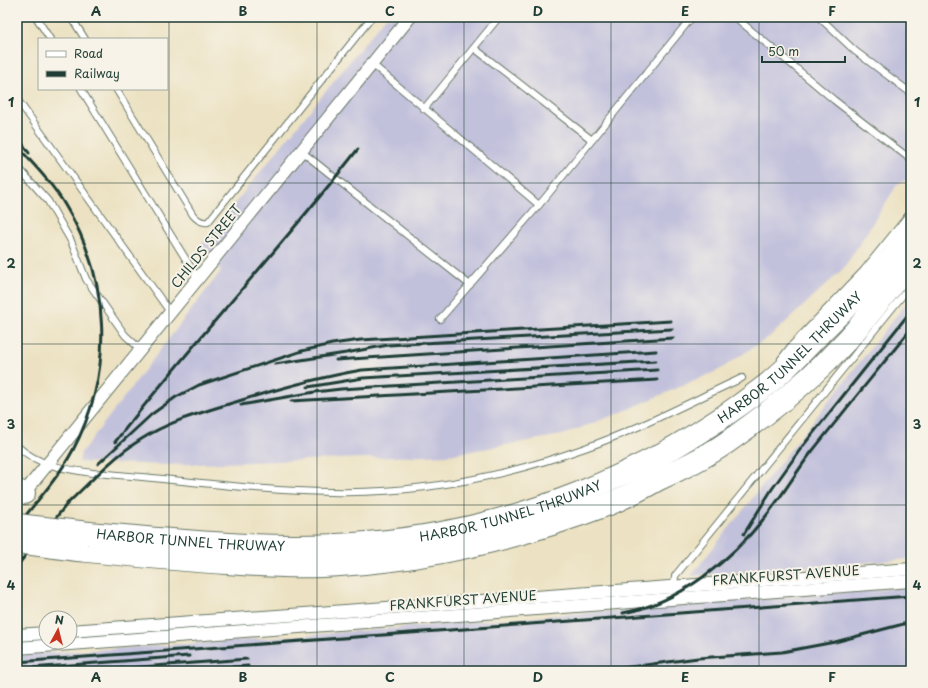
<svg xmlns="http://www.w3.org/2000/svg" width="928" height="688" viewBox="0 0 928 688" font-family="'Playpen Sans',sans-serif">
	<style>
		.industrial { fill: #c2c1dc }
		.lines { fill: none; stroke-linecap: round; stroke-linejoin: round }
		.service-casing { stroke: #677766; stroke-width: 8 }
		.minor-casing { stroke: #677766; stroke-width: 14 }
		.motorway-casing { stroke: #677766; stroke-width: 24 }
		.service { stroke: #fff; stroke-width: 6 }
		.minor { stroke: #fff; stroke-width: 12 }
		.motorway { stroke: #fff; stroke-width: 22 }
		.rail { stroke: #1f3d34; stroke-width: 3 }
		.motorway-bridge-casing { stroke: #677766; stroke-width: 24; stroke-linecap: butt }
		.motorway-bridge { stroke: #fff; stroke-width: 22 }
		.grid { fill: none; stroke: #1f3d34; stroke-width: 1; stroke-opacity: 0.55 }
		.labels { text-anchor: middle; stroke-width: 4; stroke-linejoin: round; paint-order: stroke }
		.street-label { font-size: 13px; fill: #1f3d34; stroke: #f7f3e8 }
		.neatline { fill: none; stroke: #1f3d34; stroke-width: 1.5 }
		.grid-label { font-size: 13px; text-anchor: middle; font-weight: bold; fill: #1f3d34 }
	</style>
	<rect width="100%" height="100%" fill="#f7f3e8"/>
	<filter id="ink" filterUnits="userSpaceOnUse"><feTurbulence type="fractalNoise" baseFrequency=".025" numOctaves="2"/><feDisplacementMap in="SourceGraphic" scale="8" xChannelSelector="R" yChannelSelector="G"/><feConvolveMatrix kernelMatrix="1 2 1 2 8 2 1 2 1" color-interpolation-filters="sRGB"/></filter>
	<filter id="wash" filterUnits="userSpaceOnUse"><feTurbulence type="fractalNoise" baseFrequency=".012" numOctaves="4" result="noise"/><feDisplacementMap in="SourceGraphic" scale="16" xChannelSelector="R" yChannelSelector="G"/><feGaussianBlur stdDeviation="0.9" result="paint"/><feColorMatrix in="noise" values="0 0 0 0 0 0 0 0 0 0 0 0 0 0 0 0 0 1.4 0 .05"/><feComposite in="paint" operator="in"/></filter>
	<g filter="url(#wash)">
		<rect width="100%" height="100%" fill="#ece2c3"/>
		<g class="industrial">
			<path d="M 386,17 L 911,17 L 911,177 L 897,185 L 844,268 L 772,335 L 719,370 L 622,412 L 562,435 L 449,455 L 168,465 L 79,462 L 81,453 L 221,271 L 201,245 Z"/>
			<path d="M 911,297 L 911,559 L 691,576 Z"/>
			<path d="M 911,587 L 911,671 L 17,671 L 17,655 L 245,640 Z"/>
		</g>
	</g>
	<g filter="url(#ink)">
		<g class="lines">
			<defs>
				<g id="service">
					<path d="M 36,17 L 50,39"/>
					<path d="M 71,17 L 85,39"/>
					<path d="M 735,17 L 834,100 L 909,158 L 911,154"/>
					<path d="M 819,17 L 855,51 L 911,93"/>
					<path d="M 474,48 L 592,140"/>
					<path d="M 372,64 L 539,205"/>
					<path d="M 81,89 L 198,279"/>
					<path d="M 116,89 L 193,215 C 197,220 201,223 208,222 L 372,17"/>
					<path d="M 17,99 L 170,312"/>
					<path d="M 424,109 L 499,17"/>
					<path d="M 301,151 L 470,285"/>
					<path d="M 17,166 L 48,201 L 71,241 L 86,279 L 125,335 L 140,349"/>
					<path d="M 440,319 L 545,198 L 692,17"/>
					<path d="M 781,359 L 791,346 L 864,270 L 911,212"/>
					<path d="M 17,446 C 39,466 64,469 93,473 C 172,478 251,491 331,492 C 417,494 504,477 585,448 C 639,429 690,402 742,378"/>
					<path d="M 674,588 L 675,576 L 911,285"/>
				</g>
				<g id="minor">
					<path d="M 24,493 L 410,17"/>
					<path d="M 70,631 C 350,610 631,591 911,569"/>
					<path d="M 17,635 L 46,633"/>
					<path d="M 17,648 L 911,581"/>
				</g>
				<g id="motorway">
					<path d="M 17,491 L 24,493"/>
					<path id="s1" d="M 89,533 C 181,541 275,551 367,543 C 511,531 650,476 764,387 C 786,370 805,349 824,329 C 855,299 886,268 911,232"/>
					<path d="M 78,550 C 128,555 177,560 227,563 C 265,566 302,568 340,565 C 431,559 523,537 609,504 C 626,497 643,488 659,479 C 683,468 712,454 733,438 C 773,410 814,376 847,340 C 870,315 891,287 911,260"/>
				</g>
			</defs>
			<use href="#service" class="service-casing"/>
			<use href="#minor" class="minor-casing"/>
			<use href="#motorway" class="motorway-casing"/>
			<use href="#service" class="service"/>
			<use href="#minor" class="minor"/>
			<use href="#motorway" class="motorway"/>
			<g class="rail">
				<path d="M 17,136 L 29,153"/>
				<path d="M 17,146 C 34,165 52,183 65,205 C 111,280 114,372 73,450 C 58,478 37,501 17,526"/>
				<path d="M 336,360 L 673,338"/>
				<path d="M 275,364 L 346,353 L 388,345 L 672,329"/>
				<path d="M 308,387 L 363,378 L 656,361"/>
				<path d="M 291,401 L 657,380"/>
				<path d="M 241,405 L 315,392 L 341,389 L 657,370"/>
				<path d="M 115,442 C 193,342 280,249 358,149"/>
				<path d="M 98,464 L 152,414 L 176,397 L 199,385 L 302,351 L 332,344 L 361,340 L 671,321"/>
				<path d="M 67,504 C 90,482 113,457 140,440 C 171,420 206,411 242,400 C 281,388 321,377 362,370 L 656,351"/>
				<path d="M 744,534 L 772,489 L 802,447 L 911,311"/>
				<path d="M 17,566 L 71,499"/>
				<path d="M 623,613 C 680,603 731,560 766,516 C 782,496 795,474 810,454 C 843,412 877,371 911,329"/>
				<path d="M 17,662 L 911,596"/>
				<path d="M 17,669 L 189,656"/>
				<path d="M 87,671 L 247,659"/>
				<path d="M 176,671 L 248,666"/>
				<path d="M 600,671 L 698,658 L 782,652 L 835,642 L 911,622"/>
			</g>
			<defs>
				<g id="motorway-bridge">
					<path d="M 17,525 L 89,533"/>
					<path d="M 17,542 L 78,550"/>
				</g>
			</defs>
			<use href="#motorway-bridge" class="motorway-bridge-casing"/>
			<use href="#motorway-bridge" class="motorway-bridge"/>
		</g>
	</g>
	<path class="grid" d="M 169,17 L 169,671M 317,17 L 317,671M 464,17 L 464,671M 611,17 L 611,671M 759,17 L 759,671M 17,183 L 911,183M 17,344 L 911,344M 17,505 L 911,505"/>
	<g class="labels">
		<g class="street-label">
			<text transform="translate(206 246) rotate(-51)" y="5">CHILDS STREET</text>
			<text dy="5" stroke="none"><textPath href="#s1" startOffset="750">HARBOR TUNNEL THRUWAY</textPath></text>
			<text dy="5" stroke="none"><textPath href="#s1" startOffset="426">HARBOR TUNNEL THRUWAY</textPath></text>
			<text dy="5" stroke="none"><textPath href="#s1" startOffset="102">HARBOR TUNNEL THRUWAY</textPath></text>
			<text transform="translate(786 575) rotate(-4)" y="5">FRANKFURST AVENUE</text>
			<text transform="translate(463 600) rotate(-4)" y="5">FRANKFURST AVENUE</text>
		</g>
	</g>
	<rect width="928" height="688" fill="none" stroke="#f7f3e8" stroke-width="44"/>
	<rect x="38" y="38" width="130" height="52" fill="#f7f3e8" stroke="#a1aaa0"/>
	<rect x="46" y="51" width="20" height="6" fill="#ffffff" stroke="#a1aaa0"/>
	<text x="74" y="58" font-size="12" fill="#1f3d34">Road</text>
	<rect x="46" y="71" width="20" height="6" fill="#1f3d34" stroke="#a1aaa0"/>
	<text x="74" y="78" font-size="12" fill="#1f3d34">Railway</text>
	<g transform="translate(58 630) rotate(7)"><circle r="19" fill="#f7f3e8" stroke="#a1aaa0"/>
	<path d="M0-3L7 15L0 10L-7 15Z" fill="#c8321e"/>
	<text y="-6" font-size="11" font-weight="bold" text-anchor="middle" fill="#1f3d34">N</text>
	</g>
	<path d="M762 56v6h83v-6" fill="none" stroke="#1f3d34" stroke-width="2"/>
	<text x="768" y="56" font-size="12" fill="#1f3d34" stroke="#f7f3e8" stroke-width="3" paint-order="stroke">50 m</text>
	<rect x="22" y="22" width="884" height="644" class="neatline"/>
	<g class="grid-label">
		<text x="96" y="16">A</text>
		<text x="243" y="16">B</text>
		<text x="390" y="16">C</text>
		<text x="538" y="16">D</text>
		<text x="685" y="16">E</text>
		<text x="832" y="16">F</text>
		<text x="11" y="107">1</text>
		<text x="917" y="107">1</text>
		<text x="11" y="268">2</text>
		<text x="917" y="268">2</text>
		<text x="11" y="429">3</text>
		<text x="917" y="429">3</text>
		<text x="11" y="590">4</text>
		<text x="917" y="590">4</text>
		<text x="96" y="682">A</text>
		<text x="243" y="682">B</text>
		<text x="390" y="682">C</text>
		<text x="538" y="682">D</text>
		<text x="685" y="682">E</text>
		<text x="832" y="682">F</text>
	</g>
</svg>
